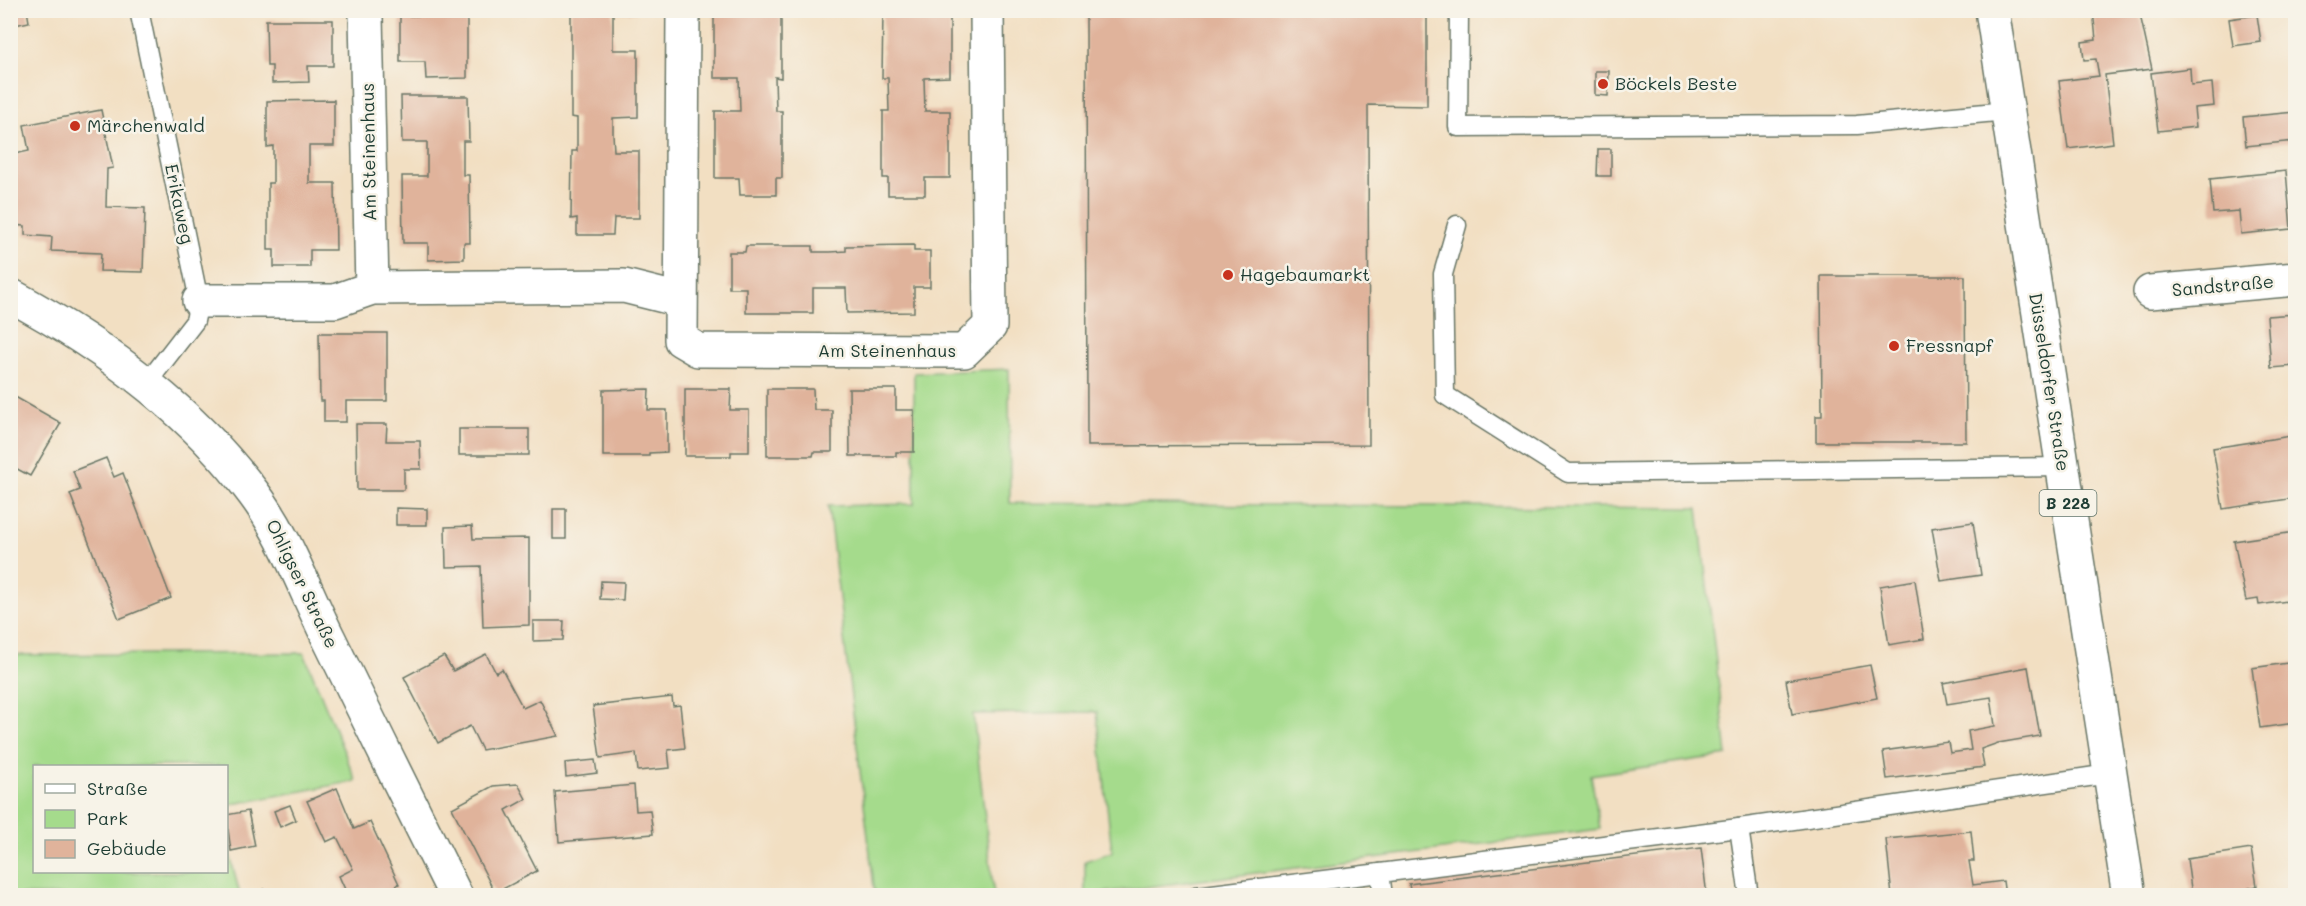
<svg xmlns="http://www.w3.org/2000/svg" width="2306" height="906" viewBox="0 0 2306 906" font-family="Mali,sans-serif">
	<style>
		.green { fill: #a5db8c; stroke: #628c60; stroke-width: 1.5 }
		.building { fill: #e0b39b }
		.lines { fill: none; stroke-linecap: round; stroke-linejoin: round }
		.lane-casing { stroke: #697666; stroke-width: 21 }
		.street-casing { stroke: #697666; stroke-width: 36 }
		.secondary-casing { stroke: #697666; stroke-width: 36 }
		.primary-casing { stroke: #697666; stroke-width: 36 }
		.lane { stroke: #fff; stroke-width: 18 }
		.street { stroke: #fff; stroke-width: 33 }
		.secondary { stroke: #fff; stroke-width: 33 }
		.primary { stroke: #fff; stroke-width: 33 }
		.poi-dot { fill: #c8321e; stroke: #f7f3e8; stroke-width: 2 }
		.labels { text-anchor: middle; stroke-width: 5; stroke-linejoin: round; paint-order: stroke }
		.shield { fill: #f7f3e8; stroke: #60746a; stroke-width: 1.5 }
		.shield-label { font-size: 16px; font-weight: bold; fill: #1f3d34 }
		.poi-label { font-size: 18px; fill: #1f3d34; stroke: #f7f3e8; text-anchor: start }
		.street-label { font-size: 18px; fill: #1f3d34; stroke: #f7f3e8 }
	</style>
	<rect width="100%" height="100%" fill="#f7f3e8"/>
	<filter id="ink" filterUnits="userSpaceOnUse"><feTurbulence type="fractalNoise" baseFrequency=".0167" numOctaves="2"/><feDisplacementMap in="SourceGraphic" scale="12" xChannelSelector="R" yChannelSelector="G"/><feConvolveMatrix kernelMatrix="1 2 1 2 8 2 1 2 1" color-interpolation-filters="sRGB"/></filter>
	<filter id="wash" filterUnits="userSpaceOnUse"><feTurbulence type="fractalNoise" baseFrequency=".008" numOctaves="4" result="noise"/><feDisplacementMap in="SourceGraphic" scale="24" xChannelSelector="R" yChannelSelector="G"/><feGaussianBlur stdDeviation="1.35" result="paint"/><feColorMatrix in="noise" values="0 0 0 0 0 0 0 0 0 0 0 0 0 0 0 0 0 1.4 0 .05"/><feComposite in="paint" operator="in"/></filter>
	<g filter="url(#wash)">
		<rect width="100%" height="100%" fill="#f2dfc2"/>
		<g class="green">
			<path d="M 1009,369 L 1010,503 L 1698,508 L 1727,755 L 1591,775 L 1600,829 L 1085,895 L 1085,861 L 1112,852 L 1097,712 L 973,714 L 994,895 L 875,895 L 828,506 L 914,504 L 914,373 Z"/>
			<path d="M 304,653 L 356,781 L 227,805 L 226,766 L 34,766 L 34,872 L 226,872 L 227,844 L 240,895 L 11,895 L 11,655 Z"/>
		</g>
		<g id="blocks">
			<g class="building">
				<path d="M 10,10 L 27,10 L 29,22 L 10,26 Z"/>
				<path d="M 571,10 L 636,10 L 636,13 L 613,13 L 613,50 L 638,50 L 638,117 L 613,118 L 613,134 L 614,151 L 639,151 L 639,218 L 614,218 L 613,235 L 577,235 L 577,218 L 571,219 L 572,151 L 577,151 L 577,118 L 571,117 Z"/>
				<path d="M 714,10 L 781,10 L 781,78 L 775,77 L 776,111 L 782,111 L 782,178 L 776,178 L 776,195 L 740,195 L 739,178 L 715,178 L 715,111 L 740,111 L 739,78 L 714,78 Z"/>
				<path d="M 883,10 L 950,10 L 950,77 L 924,78 L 925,111 L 950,111 L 950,178 L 925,178 L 925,195 L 888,195 L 888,178 L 883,178 L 883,111 L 889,111 L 888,78 L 882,78 Z"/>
				<path d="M 1086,10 L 1427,10 L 1427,106 L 1368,105 L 1369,445 L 1087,446 Z"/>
				<path d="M 2093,10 L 2139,10 L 2152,69 L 2105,75 L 2113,143 L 2068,149 L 2059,81 L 2099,76 L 2096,59 L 2084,60 L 2082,42 L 2096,40 Z"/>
				<path d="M 467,15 L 467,78 L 426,79 L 425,62 L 400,62 L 400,16 Z"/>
				<path d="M 2257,15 L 2261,42 L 2233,46 L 2229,19 Z"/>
				<path d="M 266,20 L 333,20 L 333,66 L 308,66 L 309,82 L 272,83 L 272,66 L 267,66 Z"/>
				<path d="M 2190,68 L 2191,85 L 2212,83 L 2214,106 L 2194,108 L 2196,127 L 2158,131 L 2151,73 Z"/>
				<path d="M 1595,71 L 1609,71 L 1608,96 L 1595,95 Z"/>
				<path d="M 401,96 L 468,96 L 469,141 L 463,141 L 463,175 L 469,175 L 470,243 L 464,243 L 464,259 L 428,260 L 428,243 L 403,243 L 402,176 L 427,176 L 427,142 L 402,142 Z"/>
				<path d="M 334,100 L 334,146 L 309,146 L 309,183 L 335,183 L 336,250 L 310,250 L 310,267 L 274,267 L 274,250 L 268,250 L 268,183 L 273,183 L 273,146 L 267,147 L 267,101 Z"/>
				<path d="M 101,110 L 113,168 L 107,169 L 106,207 L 145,208 L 143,272 L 100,271 L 101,253 L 51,251 L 52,237 L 25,235 L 25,226 L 10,225 L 10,155 L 29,151 L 24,125 Z"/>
				<path d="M 2295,112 L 2295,141 L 2246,146 L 2243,117 Z"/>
				<path d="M 1598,149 L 1611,149 L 1611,176 L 1597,176 Z"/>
				<path d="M 2286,171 L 2291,229 L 2241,234 L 2239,211 L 2213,213 L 2210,179 Z"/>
				<path d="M 914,245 L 914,251 L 930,251 L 930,287 L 914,287 L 914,312 L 847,313 L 846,288 L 813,288 L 813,313 L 746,313 L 746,288 L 729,288 L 729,252 L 745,252 L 746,246 L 813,246 L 813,252 L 830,252 L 846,251 L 846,246 Z"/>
				<path d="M 1821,276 L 1965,276 L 1966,442 L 1816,442 L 1816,416 L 1822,416 Z"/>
				<path d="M 2295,314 L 2295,366 L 2271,368 L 2267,316 Z"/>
				<path d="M 319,333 L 387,333 L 387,401 L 346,401 L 346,422 L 324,422 L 324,401 L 320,401 Z"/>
				<path d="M 649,389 L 648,410 L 667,410 L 667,452 L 649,453 L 649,456 L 603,456 L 603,390 Z"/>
				<path d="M 685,389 L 731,389 L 730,410 L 749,410 L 749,452 L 731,452 L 731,456 L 685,456 Z"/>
				<path d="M 767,389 L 813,389 L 814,410 L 832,410 L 832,452 L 814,452 L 813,456 L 767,456 Z"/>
				<path d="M 849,389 L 896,389 L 896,410 L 914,410 L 914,452 L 896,452 L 896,456 L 850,456 Z"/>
				<path d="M 10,394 L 61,423 L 30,476 L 10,465 Z"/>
				<path d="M 356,424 L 387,424 L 386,441 L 420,441 L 421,469 L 404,469 L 404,490 L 357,490 Z"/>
				<rect x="459" y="429" width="70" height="26"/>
				<path d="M 2291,436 L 2295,463 L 2295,498 L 2223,509 L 2213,448 Z"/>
				<path d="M 106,458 L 114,477 L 123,473 L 171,598 L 119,619 L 70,494 L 80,490 L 73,471 Z"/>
				<path d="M 396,508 L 427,509 L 427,525 L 396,525 Z"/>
				<rect x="553" y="509" width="13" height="30"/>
				<path d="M 1973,522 L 1981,575 L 1941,581 L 1932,528 Z"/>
				<path d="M 472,526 L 473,539 L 529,538 L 529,625 L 483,627 L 481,566 L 446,567 L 445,527 Z"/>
				<path d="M 2295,532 L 2295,600 L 2259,605 L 2258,599 L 2246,601 L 2234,541 Z"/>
				<path d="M 1915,580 L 1924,639 L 1889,645 L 1880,586 Z"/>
				<path d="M 601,581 L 624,582 L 623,600 L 600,599 Z"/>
				<path d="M 533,621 L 564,621 L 563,640 L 533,641 Z"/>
				<path d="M 486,654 L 496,673 L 502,669 L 523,708 L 540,700 L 558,736 L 482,750 L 470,726 L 438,743 L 404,677 L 444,656 L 453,671 Z"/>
				<path d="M 2295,662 L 2295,723 L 2260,728 L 2252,668 Z"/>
				<path d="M 1870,665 L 1877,698 L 1792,714 L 1786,680 Z"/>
				<path d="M 2028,667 L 2040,736 L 1998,743 L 1981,749 L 1984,767 L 1887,779 L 1883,751 L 1948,742 L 1950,753 L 1971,750 L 1968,731 L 1995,726 L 1991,697 L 1947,704 L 1943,683 Z"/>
				<path d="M 672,697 L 673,706 L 680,705 L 685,748 L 668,750 L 670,768 L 638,771 L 636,753 L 600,758 L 593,706 Z"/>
				<path d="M 595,760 L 597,773 L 566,777 L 565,763 Z"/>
				<path d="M 518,784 L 526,799 L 506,810 L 537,871 L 495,893 L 452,808 L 493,786 Z"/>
				<path d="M 634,785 L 636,811 L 650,810 L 653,834 L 559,842 L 555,792 Z"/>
				<path d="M 337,788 L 354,829 L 370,822 L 399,884 L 396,886 L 401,896 L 348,896 L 339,876 L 353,869 L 337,837 L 326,842 L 307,801 Z"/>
				<path d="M 290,805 L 296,820 L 280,827 L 274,811 Z"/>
				<path d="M 248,811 L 255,846 L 231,851 L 226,815 Z"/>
				<path d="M 1971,831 L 1974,861 L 1969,861 L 1973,885 L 2003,881 L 2005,896 L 1892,896 L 1886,839 Z"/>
				<path d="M 1701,848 L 1707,896 L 1411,896 L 1409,884 Z"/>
				<path d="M 2251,849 L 2257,886 L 2249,888 L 2250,896 L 2192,896 L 2187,859 Z"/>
				<path d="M 264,889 L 266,896 L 253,896 L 252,894 Z"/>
			</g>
		</g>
	</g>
	<g filter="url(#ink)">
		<use href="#blocks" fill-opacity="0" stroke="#697666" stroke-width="1.5"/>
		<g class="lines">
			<defs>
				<g id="lane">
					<path d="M 139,10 L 199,301 L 195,321 L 147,383"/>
					<path d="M 1459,10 L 1458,127 L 1857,125 L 2007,111"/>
					<path d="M 1457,225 L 1443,274 L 1445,395 L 1568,473 L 2062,467"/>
					<path d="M 1739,828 L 1749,896"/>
					<path d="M 1196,896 L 1380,873"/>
					<path d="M 1383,896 L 1380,873 L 1739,828 L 2109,774"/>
				</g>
				<g id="street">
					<path d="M 683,10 L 681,340 L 698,350 L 964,351 L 990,326 L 987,10"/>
					<path d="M 366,16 L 372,288"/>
					<path d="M 2150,292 L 2296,279"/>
					<path d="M 199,301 L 335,301 L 372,288 L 624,286 L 680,300"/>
				</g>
				<path id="secondary" d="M 10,295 C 103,345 191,409 254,494 C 287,538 305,591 329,639 C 371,725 413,810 456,896"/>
				<path id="primary" d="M 1992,10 L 2129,896"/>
			</defs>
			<use href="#lane" class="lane-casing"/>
			<use href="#street" class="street-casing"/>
			<use href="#secondary" class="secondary-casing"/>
			<use href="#primary" class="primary-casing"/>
			<use href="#lane" class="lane"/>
			<use href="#street" class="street"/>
			<use href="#secondary" class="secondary"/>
			<use href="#primary" class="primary"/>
		</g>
	</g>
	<g class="poi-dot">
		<circle cx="1603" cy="84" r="6"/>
		<circle cx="75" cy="126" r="6"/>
		<circle cx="1228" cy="275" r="6"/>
		<circle cx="1894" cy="346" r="6"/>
	</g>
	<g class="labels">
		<rect class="shield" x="2039.5" y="490" width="57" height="26" rx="4.5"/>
		<g class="shield-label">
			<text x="2068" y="509">B 228</text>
		</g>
		<g class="poi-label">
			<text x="1615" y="90">Böckels Beste</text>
			<text x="87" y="132">Märchenwald</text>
			<text x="1240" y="281">Hagebaumarkt</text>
			<text x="1906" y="352">Fressnapf</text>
		</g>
		<g class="street-label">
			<text transform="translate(369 152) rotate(-91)" y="6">Am Steinenhaus</text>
			<text transform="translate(179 204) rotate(78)" y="6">Erikaweg</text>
			<text transform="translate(2223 286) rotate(-5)" y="6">Sandstraße</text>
			<text x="887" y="357">Am Steinenhaus</text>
			<text transform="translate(2049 382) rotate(81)" y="6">Düsseldorfer Straße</text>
			<text transform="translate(302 584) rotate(64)" y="6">Ohligser Straße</text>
		</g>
	</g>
	<rect width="2306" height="906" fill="none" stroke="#f7f3e8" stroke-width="36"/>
	<rect x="33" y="765" width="195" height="108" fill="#f7f3e8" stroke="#a1aaa0" stroke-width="1.5"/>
	<rect x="45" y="784" width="30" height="9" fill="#ffffff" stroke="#a1aaa0" stroke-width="1.5"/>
	<text x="87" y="795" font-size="18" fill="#1f3d34">Straße</text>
	<rect x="45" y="810" width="30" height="18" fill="#a5db8c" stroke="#a1aaa0" stroke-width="1.5"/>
	<text x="87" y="825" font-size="18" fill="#1f3d34">Park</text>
	<rect x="45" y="840" width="30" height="18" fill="#e0b39b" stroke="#a1aaa0" stroke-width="1.5"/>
	<text x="87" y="855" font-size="18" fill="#1f3d34">Gebäude</text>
</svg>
